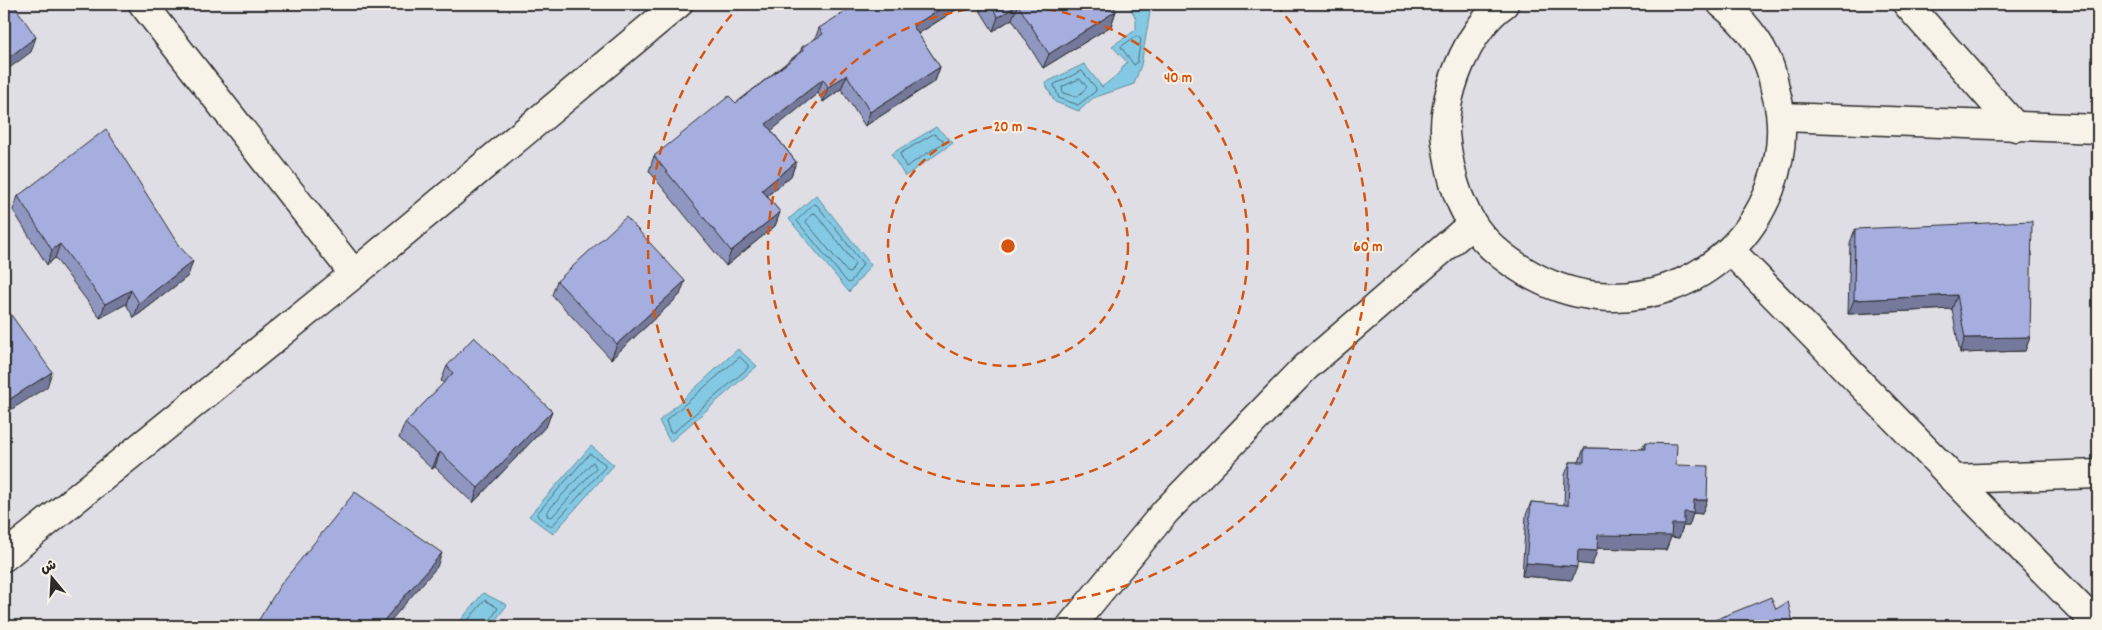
<svg xmlns="http://www.w3.org/2000/svg" width="2102" height="630" viewBox="0 0 2102 630" font-family="Dekko,'Playpen Sans Arabic',sans-serif">
	<style>
		.water { fill: #83c9e4; stroke: #608a9a }
		.lines { fill: none; stroke-linecap: round; stroke-linejoin: round }
		.shore { stroke: #4e6a75; stroke-width: 1 }
		.street-casing { stroke: #2b2b2b; stroke-width: 31 }
		.street { stroke: #f7f3e8; stroke-width: 28 }
		.wall { fill: #8f96c0; stroke: #2b2b2b }
		.shaded-wall { fill: #747a9c; stroke: #2b2b2b }
		.building { fill: #a6aedf; stroke: #2b2b2b }
		.ring { fill: none; stroke: #d5540f; stroke-width: 2.5; stroke-dasharray: 9 6 }
		.centre { fill: #d5540f; stroke: #f7f3e8; stroke-width: 2.5 }
		.ring-label { font-size: 15px; text-anchor: middle; font-weight: bold; fill: #d5540f; stroke: #f7f3e8; stroke-width: 4; stroke-linejoin: round; paint-order: stroke }
	</style>
	<rect width="100%" height="100%" fill="#dfdee5"/>
	<filter id="ink" filterUnits="userSpaceOnUse"><feTurbulence type="fractalNoise" baseFrequency=".02" numOctaves="2"/><feDisplacementMap in="SourceGraphic" scale="10" xChannelSelector="R" yChannelSelector="G"/><feConvolveMatrix kernelMatrix="1 2 1 2 8 2 1 2 1" color-interpolation-filters="sRGB"/></filter>
	<g filter="url(#ink)">
		<g class="water">
			<path d="M 1129,4 L 1149,4 L 1150,12 L 1141,65 L 1134,84 L 1093,98 L 1079,111 L 1055,102 L 1045,83 L 1084,64 L 1102,87 L 1117,75 L 1127,62 L 1112,46 L 1136,30 L 1136,19 Z"/>
			<path d="M 936,127 L 953,143 L 905,176 L 891,154 Z"/>
			<path d="M 816,195 L 871,265 L 849,292 L 789,219 Z"/>
			<path d="M 738,349 L 757,366 L 670,442 L 659,421 Z"/>
			<path d="M 591,446 L 614,465 L 553,534 L 529,516 Z"/>
			<path d="M 483,593 L 507,605 L 491,626 L 456,626 Z"/>
		</g>
		<g class="lines">
			<g class="shore">
				<path d="M 1137,36 L 1141,39 L 1137,63 L 1134,65 L 1121,47 Z"/>
				<path d="M 1082,71 L 1096,88 L 1096,91 L 1078,105 L 1059,98 L 1054,85 Z"/>
				<path d="M 1080,79 L 1087,87 L 1077,97 L 1063,93 L 1062,87 Z"/>
				<path d="M 934,134 L 943,140 L 943,143 L 906,167 L 900,154 Z"/>
				<path d="M 814,204 L 817,205 L 863,264 L 850,283 L 847,282 L 797,221 Z"/>
				<path d="M 813,213 L 816,214 L 855,264 L 850,273 L 847,272 L 806,222 Z"/>
				<path d="M 740,357 L 748,365 L 748,368 L 674,432 L 670,432 L 666,421 Z"/>
				<path d="M 590,454 L 605,464 L 605,467 L 553,525 L 550,526 L 538,517 L 537,514 Z"/>
				<path d="M 593,462 L 596,468 L 552,517 L 547,516 L 547,512 Z"/>
				<path d="M 463,626 L 485,600 L 498,608 L 487,626"/>
			</g>
			<defs>
				<g id="street">
					<path d="M 143,4 L 354,274"/>
					<path d="M 1504,4 C 1468,28 1439,100 1446,142 C 1450,171 1456,198 1472,223 C 1485,244 1506,260 1526,272 C 1617,327 1732,287 1770,189 C 1781,159 1785,128 1777,97 C 1774,86 1773,75 1769,65 C 1760,41 1741,19 1722,4"/>
					<path d="M 1907,4 L 2016,127"/>
					<path d="M 1782,117 L 2098,129"/>
					<path d="M 1731,251 L 2098,626"/>
					<path d="M 1953,479 L 2098,474"/>
					<path d="M 4,557 L 354,274 L 678,4"/>
					<path d="M 1071,626 L 1165,512 L 1306,367 L 1472,224"/>
				</g>
			</defs>
			<use href="#street" class="street-casing"/>
			<use href="#street" class="street"/>
		</g>
		<g class="wall">
			<path d="M 965,4 L 918,34 L 940,67 L 935,81 L 865,126 L 841,89 L 823,102 L 818,93 L 771,130 L 796,162 L 791,176 L 767,196 L 780,212 L 775,226 L 726,266 L 649,171 L 654,156 L 736,103 L 800,52 L 802,47 L 815,39 L 819,28 Z"/>
			<path d="M 976,4 L 1112,4 L 1116,11 L 1111,26 L 1043,68 L 1012,19 L 993,31 Z"/>
			<path d="M 18,196 L 188,276 L 134,318 L 126,304 L 100,318 L 55,258 L 47,265 L 13,210 Z"/>
			<path d="M 1855,229 L 2030,337 L 2025,351 L 1960,353 L 1952,309 L 1848,314 L 1850,243 Z"/>
			<path d="M 557,281 L 680,295 L 611,359 L 552,295 Z"/>
			<path d="M 447,366 L 547,425 L 473,503 L 435,467 L 432,469 L 399,438 L 405,423 L 444,383 L 441,381 Z"/>
			<path d="M 1645,443 L 1676,465 L 1707,500 L 1702,514 L 1693,513 L 1689,526 L 1683,526 L 1679,538 L 1671,537 L 1666,550 L 1597,548 L 1592,565 L 1577,563 L 1572,580 L 1522,576 L 1526,515 L 1531,502 L 1564,505 L 1565,475 L 1570,462 L 1579,462 L 1584,448 L 1642,449 Z"/>
		</g>
		<g class="shaded-wall">
			<path d="M 948,4 L 965,4 L 908,40 L 913,26 Z"/>
			<path d="M 1018,5 L 1012,19 L 993,31 L 998,17 Z"/>
			<path d="M 1116,11 L 1111,26 L 1043,68 L 1049,54 Z"/>
			<path d="M 36,37 L 31,52 L 4,72 L 4,61 Z"/>
			<path d="M 940,67 L 935,81 L 865,126 L 870,112 Z"/>
			<path d="M 847,75 L 841,89 L 823,102 L 828,87 Z"/>
			<path d="M 823,79 L 818,93 L 761,139 L 766,124 Z"/>
			<path d="M 796,162 L 791,176 L 757,204 L 762,190 Z"/>
			<path d="M 780,212 L 775,226 L 726,266 L 731,251 Z"/>
			<path d="M 60,244 L 55,258 L 47,265 L 52,250 Z"/>
			<path d="M 193,261 L 188,276 L 134,318 L 139,303 Z"/>
			<path d="M 685,281 L 680,295 L 611,359 L 617,344 Z"/>
			<path d="M 131,290 L 126,304 L 100,318 L 105,304 Z"/>
			<path d="M 1957,295 L 1952,309 L 1848,314 L 1854,300 Z"/>
			<path d="M 2030,337 L 2025,351 L 1960,353 L 1965,338 Z"/>
			<path d="M 52,372 L 47,387 L 4,414 L 4,403 Z"/>
			<path d="M 552,411 L 547,425 L 473,503 L 478,488 Z"/>
			<path d="M 440,452 L 435,467 L 432,469 L 438,455 Z"/>
			<path d="M 1694,500 L 1707,500 L 1702,514 L 1693,513 L 1689,526 L 1683,526 L 1679,538 L 1671,537 L 1666,550 L 1593,548 L 1598,535 L 1684,512 Z"/>
			<path d="M 1578,550 L 1597,551 L 1592,565 L 1574,563 Z"/>
			<path d="M 442,553 L 437,567 L 386,626 L 379,626 Z"/>
			<path d="M 1526,563 L 1577,567 L 1572,580 L 1522,576 Z"/>
		</g>
		<g class="building">
			<path d="M 4,4 L 13,4 L 36,37 L 4,61 Z"/>
			<path d="M 857,4 L 948,4 L 913,26 L 940,67 L 870,112 L 847,75 L 828,87 L 823,79 L 766,124 L 796,162 L 762,190 L 780,212 L 731,251 L 654,156 L 729,96 L 736,103 L 804,50 L 802,47 L 823,34 L 819,28 Z"/>
			<path d="M 990,4 L 1112,4 L 1116,11 L 1049,54 L 1018,5 L 998,17 Z"/>
			<path d="M 106,129 L 179,246 L 193,261 L 139,303 L 131,290 L 105,304 L 60,244 L 52,250 L 18,196 Z"/>
			<path d="M 626,217 L 685,281 L 617,344 L 557,281 Z"/>
			<path d="M 2032,221 L 2030,337 L 1965,338 L 1957,295 L 1854,300 L 1855,229 Z"/>
			<path d="M 4,305 L 52,372 L 4,403 Z"/>
			<path d="M 474,337 L 552,411 L 478,488 L 440,452 L 438,455 L 405,423 L 453,373 L 447,366 Z"/>
			<path d="M 1645,443 L 1677,444 L 1676,465 L 1708,466 L 1707,500 L 1694,500 L 1693,513 L 1684,512 L 1684,524 L 1672,524 L 1671,536 L 1598,535 L 1597,551 L 1578,550 L 1577,567 L 1526,563 L 1531,502 L 1568,505 L 1570,462 L 1584,462 L 1584,448 L 1645,449 Z"/>
			<path d="M 355,492 L 442,553 L 379,626 L 255,626 L 281,584 Z"/>
			<path d="M 1771,597 L 1776,609 L 1788,602 L 1794,626 L 1705,626 L 1705,624 Z"/>
		</g>
	</g>
	<g class="ring">
		<circle cx="1008" cy="246" r="120"/>
		<circle cx="1008" cy="246" r="240"/>
		<path d="M1276 5A360 360 0 1 1 740 5"/>
	</g>
	<circle cx="1008" cy="246" r="8" class="centre"/>
	<g class="ring-label">
		<text x="1178" y="82">40 m</text>
		<text x="1008" y="131">20 m</text>
		<text x="1368" y="251">60 m</text>
	</g>
	<rect width="2102" height="630" fill="none" stroke="#f7f3e8" stroke-width="20"/>
	<rect x="10" y="10" width="2082" height="610" fill="none" stroke="#2b2b2b" stroke-width="2" filter="url(#ink)"/>
	<g transform="translate(52 578) rotate(342)" stroke="#f7f3e8" stroke-width="4" paint-order="stroke">
	<path d="M0-4L9 19L0 12L-9 19Z" fill="#2b2b2b"/>
	<text y="-8" font-size="14" font-weight="bold" text-anchor="middle" fill="#2b2b2b">ش</text>
	</g>
</svg>
